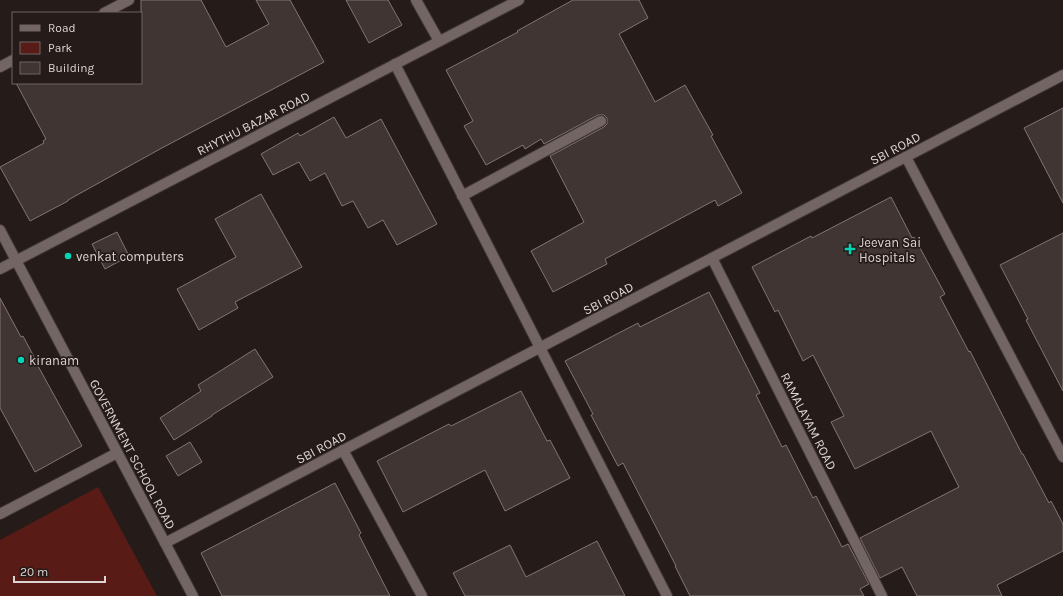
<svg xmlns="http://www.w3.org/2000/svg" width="1063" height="596" viewBox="0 0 1063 596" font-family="Karla,sans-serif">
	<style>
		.green { fill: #581b16 }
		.building { fill: #413533; stroke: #827573 }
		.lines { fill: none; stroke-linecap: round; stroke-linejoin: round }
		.street-casing { stroke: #403837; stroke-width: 12 }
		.street { stroke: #726563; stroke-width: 10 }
		.poi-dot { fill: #00d5b7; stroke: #251b19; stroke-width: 1.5 }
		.labels { text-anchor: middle; stroke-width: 3.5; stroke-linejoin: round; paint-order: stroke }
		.street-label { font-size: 13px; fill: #ddd5d4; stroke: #251b19 }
		.poi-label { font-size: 13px; fill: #ddd5d4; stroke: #251b19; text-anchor: start }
	</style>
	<rect width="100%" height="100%" fill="#251b19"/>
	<path class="green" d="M 98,487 L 157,596 L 0,596 L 0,540 Z"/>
	<g class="building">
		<path d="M 141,0 L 201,0 L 226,47 L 269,24 L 256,0 L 290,0 L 324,62 L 160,149 L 68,200 L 68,201 L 30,221 L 0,167 L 44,143 L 43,141 L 46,139 L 16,83 L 141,83 Z"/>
		<path d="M 346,0 L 388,0 L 402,25 L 369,43 Z"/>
		<path d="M 573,0 L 639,0 L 648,18 L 619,34 L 655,102 L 685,85 L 713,135 L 711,136 L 742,193 L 718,206 L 715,200 L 605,259 L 607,264 L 553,292 L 531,251 L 584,222 L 550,156 L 604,127 L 607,124 L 607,118 L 604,115 L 598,115 L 544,144 L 541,139 L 525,149 L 523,145 L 486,165 L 464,126 L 473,121 L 446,70 L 518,32 L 517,31 Z"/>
		<path d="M 1063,108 L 1063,203 L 1024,128 Z"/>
		<path d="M 334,117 L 346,138 L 381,119 L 437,224 L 397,245 L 383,220 L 368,228 L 353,201 L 342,206 L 325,173 L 310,181 L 299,162 L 273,175 L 261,154 L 298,133 L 300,136 Z"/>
		<path d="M 261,194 L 302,267 L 235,302 L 238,308 L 199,330 L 177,289 L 236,257 L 215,219 Z"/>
		<path d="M 891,197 L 912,238 L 914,237 L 945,294 L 940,297 L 969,352 L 970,351 L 1022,454 L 1023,454 L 1049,503 L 1051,501 L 1063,524 L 1063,551 L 997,585 L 1002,596 L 917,596 L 902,567 L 880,578 L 860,538 L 959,487 L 931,431 L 855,469 L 831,422 L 844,416 L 813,355 L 803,361 L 778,310 L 775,312 L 752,267 L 811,236 L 812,238 Z"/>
		<path d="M 117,232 L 129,256 L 105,269 L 92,244 Z"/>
		<path d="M 1063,233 L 1063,391 L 1026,320 L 1028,319 L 1000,265 Z"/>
		<path d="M 709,292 L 760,393 L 756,395 L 782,447 L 786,445 L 813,498 L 816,496 L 842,547 L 848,544 L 869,584 L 860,589 L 864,596 L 690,596 L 675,566 L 676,566 L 623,463 L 618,466 L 591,415 L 593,414 L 565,361 L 638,323 L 640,327 Z"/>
		<path d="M 0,298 L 21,337 L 23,336 L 32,353 L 39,366 L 38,366 L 82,446 L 35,472 L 0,408 Z"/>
		<path d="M 255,349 L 273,377 L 212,415 L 212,416 L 174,440 L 160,418 L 201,391 L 198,385 Z"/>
		<path d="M 521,391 L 547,441 L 550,440 L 570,478 L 505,511 L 485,470 L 403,512 L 377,461 L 449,424 L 451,426 Z"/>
		<path d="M 190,442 L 202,462 L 178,476 L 166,456 Z"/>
		<path d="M 335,483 L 361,533 L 359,535 L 390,596 L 222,596 L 201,553 Z"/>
		<path d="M 597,541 L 625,596 L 465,596 L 453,573 L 510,545 L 526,577 Z"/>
	</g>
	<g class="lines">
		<defs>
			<g id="street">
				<path d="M 416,0 L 439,41"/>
				<path d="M 104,13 L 129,0"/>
				<path d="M 395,64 L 667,596"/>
				<path d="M 0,67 L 13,60"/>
				<path d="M 906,157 L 1063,457"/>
				<path d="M 462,196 L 601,121"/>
				<path d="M 0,230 L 193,596"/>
				<path d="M 712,258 L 882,596"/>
				<path d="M 0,269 L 519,0"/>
				<path d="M 343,450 L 422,596"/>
				<path d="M 0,514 L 117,453"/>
				<path d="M 165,543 L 1063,75"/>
			</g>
		</defs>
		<use href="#street" class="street-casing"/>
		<use href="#street" class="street"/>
	</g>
	<g class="poi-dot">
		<path d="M848 243h4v4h4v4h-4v4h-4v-4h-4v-4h4z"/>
		<circle cx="68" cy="256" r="4"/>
		<circle cx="21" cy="360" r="4"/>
	</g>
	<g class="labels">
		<g class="street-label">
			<text transform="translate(253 123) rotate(-27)" y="5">RHYTHU BAZAR ROAD</text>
			<text transform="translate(895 148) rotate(-28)" y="5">SBI ROAD</text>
			<text transform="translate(608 298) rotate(-28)" y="5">SBI ROAD</text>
			<text transform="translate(809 421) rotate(63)" y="5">RAMALAYAM ROAD</text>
			<text transform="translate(321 447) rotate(-28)" y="5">SBI ROAD</text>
			<text transform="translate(133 454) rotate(62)" y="5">GOVERNMENT SCHOOL ROAD</text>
		</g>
		<g class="poi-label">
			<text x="859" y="247">Jeevan Sai<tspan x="859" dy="15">Hospitals</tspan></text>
			<text x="76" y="261">venkat computers</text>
			<text x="29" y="365">kiranam</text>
		</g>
	</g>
	<rect x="12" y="12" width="130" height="72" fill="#251b19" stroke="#6f6564"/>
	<rect x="20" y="25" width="20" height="6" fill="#726563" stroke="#6f6564"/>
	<text x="48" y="32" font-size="12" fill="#ddd5d4">Road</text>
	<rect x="20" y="42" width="20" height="12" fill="#581b16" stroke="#6f6564"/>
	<text x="48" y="52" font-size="12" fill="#ddd5d4">Park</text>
	<rect x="20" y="62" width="20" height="12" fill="#413533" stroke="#6f6564"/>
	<text x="48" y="72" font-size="12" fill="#ddd5d4">Building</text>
	<path d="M14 576v6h91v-6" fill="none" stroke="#ddd5d4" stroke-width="2"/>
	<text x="20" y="576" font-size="12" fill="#ddd5d4" stroke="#251b19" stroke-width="3" paint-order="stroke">20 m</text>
</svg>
